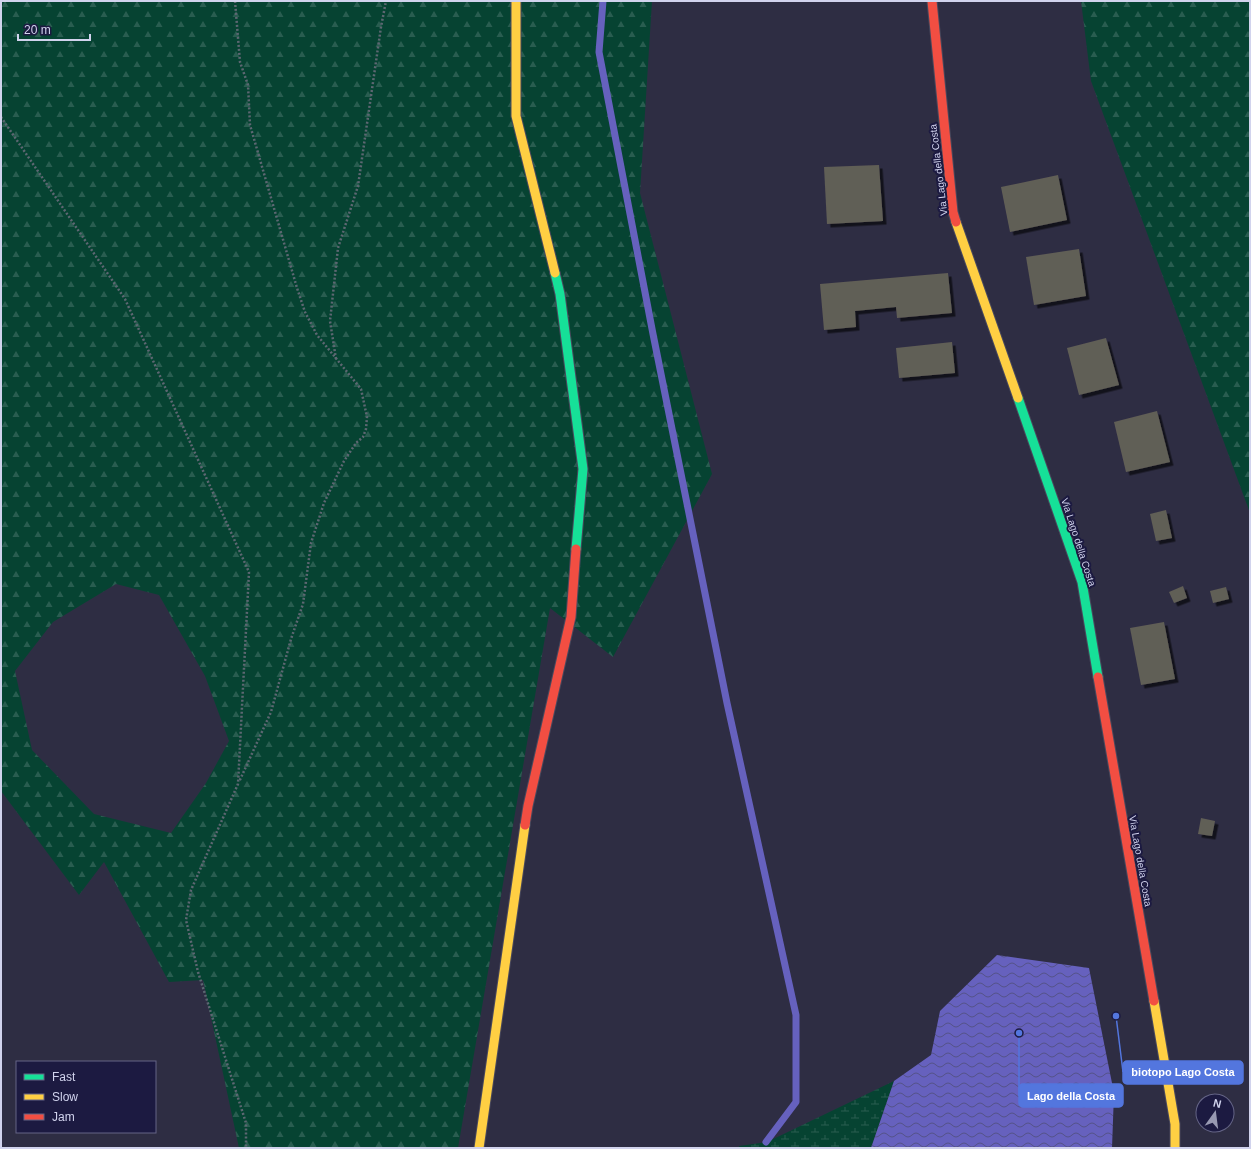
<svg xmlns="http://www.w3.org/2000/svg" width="1251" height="1149" viewBox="0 0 1251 1149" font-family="Arial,sans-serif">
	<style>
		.forest { fill: url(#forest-firs); fill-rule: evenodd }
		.wetland { fill: url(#wetland-marsh) }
		.water { fill: url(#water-waves) }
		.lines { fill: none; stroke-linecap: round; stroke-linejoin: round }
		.stream { stroke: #6661be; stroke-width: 7 }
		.building { fill: #615e56; filter: url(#shadow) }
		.fast-casing { stroke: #4a495d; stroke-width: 11 }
		.slow-casing { stroke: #4a495d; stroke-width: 11 }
		.jam-casing { stroke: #4a495d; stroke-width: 11 }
		.path { stroke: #5d6772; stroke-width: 2.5; stroke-dasharray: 2 2; stroke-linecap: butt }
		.fast { stroke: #16e098; stroke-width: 9 }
		.slow { stroke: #ffcf43; stroke-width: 9 }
		.jam { stroke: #f24e42; stroke-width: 9 }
		.labels { text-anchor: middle; stroke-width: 4; stroke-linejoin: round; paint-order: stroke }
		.street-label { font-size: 10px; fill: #d1d3ed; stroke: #1c1a41 }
		.leader { fill: none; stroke: #5376de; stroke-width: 1.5 }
		.callout-dot { fill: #5376de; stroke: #1c1a41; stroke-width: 1.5 }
		.callout { fill: #5376de; stroke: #5376de; stroke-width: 1.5 }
		.callout-label { font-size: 11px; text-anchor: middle; font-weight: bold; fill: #fff }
	</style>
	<defs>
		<pattern id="forest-firs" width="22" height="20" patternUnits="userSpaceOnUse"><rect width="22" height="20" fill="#064332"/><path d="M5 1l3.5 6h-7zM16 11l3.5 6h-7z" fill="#295d50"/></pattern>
		<pattern id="wetland-marsh" width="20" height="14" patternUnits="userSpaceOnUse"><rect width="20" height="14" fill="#064332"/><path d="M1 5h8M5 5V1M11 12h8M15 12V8" fill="none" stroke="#295d50"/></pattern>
		<pattern id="water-waves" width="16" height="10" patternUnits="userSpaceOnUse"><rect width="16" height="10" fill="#6661be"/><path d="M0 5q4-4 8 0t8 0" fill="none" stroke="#545288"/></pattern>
		<filter id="shadow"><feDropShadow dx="3.5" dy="3.5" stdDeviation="0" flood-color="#0009"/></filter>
	</defs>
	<rect width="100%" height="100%" fill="#2e2d43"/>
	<g class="forest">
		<path d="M 1,1 L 652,1 L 640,193 L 712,474 L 613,657 L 550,608 L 458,1148 L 239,1148 L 203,980 L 169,982 L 104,862 L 79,895 L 1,791 ZM 116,584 L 159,595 L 205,676 L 229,741 L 206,783 L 171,833 L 94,814 L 32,750 L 15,671 L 53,622 Z"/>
		<path d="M 1081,1 L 1250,1 L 1250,513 L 1091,81 Z"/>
	</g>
	<path class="wetland" d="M 894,1081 L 871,1148 L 739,1148 L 739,1146 L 767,1142 Z"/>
	<path class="water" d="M 997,955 L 1089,968 L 1114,1093 L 1112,1148 L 871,1148 L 894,1081 L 931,1055 L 940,1011 Z"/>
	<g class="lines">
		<path class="stream" d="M 603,1 L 599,52 L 653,334 L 727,703 L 796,1015 L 796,1102 L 766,1142"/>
	</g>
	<g class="building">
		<path d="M 879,165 L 883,221 L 827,224 L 824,167 Z"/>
		<path d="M 1058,175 L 1067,220 L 1010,232 L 1001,187 Z"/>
		<path d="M 1079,249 L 1086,296 L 1034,305 L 1026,257 Z"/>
		<path d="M 948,273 L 952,313 L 897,318 L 896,307 L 855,311 L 856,327 L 824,330 L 820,284 Z"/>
		<path d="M 1106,338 L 1119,385 L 1079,395 L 1067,348 Z"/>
		<path d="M 952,342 L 955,373 L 899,378 L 896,348 Z"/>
		<path d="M 1157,411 L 1170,462 L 1126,472 L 1114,422 Z"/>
		<path d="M 1166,510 L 1172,538 L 1156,541 L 1150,514 Z"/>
		<path d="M 1183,586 L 1187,598 L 1174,603 L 1169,592 Z"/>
		<path d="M 1226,587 L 1229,599 L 1213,603 L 1210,591 Z"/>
		<path d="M 1164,622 L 1175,679 L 1141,685 L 1130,628 Z"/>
		<path d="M 1201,818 L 1215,821 L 1212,836 L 1198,834 Z"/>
	</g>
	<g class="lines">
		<defs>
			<g id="fast">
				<path d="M 555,273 L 560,294 L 583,469 L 576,549"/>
				<path d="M 1018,398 L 1082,582 L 1098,677"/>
			</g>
			<g id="slow">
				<path d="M 516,1 L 516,116 L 555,273"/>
				<path d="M 956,222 L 1018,398"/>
				<path d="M 1154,1001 L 1175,1124 L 1175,1148"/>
				<path d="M 479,1148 L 525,825"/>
			</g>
			<g id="jam">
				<path d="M 932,1 L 953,212 L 956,222"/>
				<path d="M 1098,677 L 1154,1001"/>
				<path d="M 525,825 L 528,806 L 571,617 L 576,549"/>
			</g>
		</defs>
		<use href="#fast" class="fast-casing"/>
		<use href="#slow" class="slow-casing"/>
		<use href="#jam" class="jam-casing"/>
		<g class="path">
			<path d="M 235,1 L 240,62 L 248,85 L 250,125 L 297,288 L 305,312 L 317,335 L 361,389 L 367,417 L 366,429 L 363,437 L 356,443 L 344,461 L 324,503 L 311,543 L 303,604 L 291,639 L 271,712 L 239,782"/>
			<path d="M 1,117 L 125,299 L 249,572 L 238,784 L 191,890 L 186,920 L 198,972 L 246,1123 L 246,1148"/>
			<path d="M 336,359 L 330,321 L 338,248 L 358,186 L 381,27 L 386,1"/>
		</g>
		<use href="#fast" class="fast"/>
		<use href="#slow" class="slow"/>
		<use href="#jam" class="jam"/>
	</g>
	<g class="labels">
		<g class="street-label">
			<text transform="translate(938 170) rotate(-97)" y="4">Via Lago della Costa</text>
			<text transform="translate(1079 542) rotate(72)" y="4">Via Lago della Costa</text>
			<text transform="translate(1141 861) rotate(80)" y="4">Via Lago della Costa</text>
		</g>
	</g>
	<path class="leader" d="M1116 1016L1123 1072M1019 1033L1019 1096"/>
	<g class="callout-dot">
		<circle cx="1116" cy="1016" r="4"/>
		<circle cx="1019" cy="1033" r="4"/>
	</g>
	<g class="callout">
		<rect x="1123" y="1061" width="120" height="23" rx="4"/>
		<rect x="1019" y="1084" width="104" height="23" rx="4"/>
	</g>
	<g class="callout-label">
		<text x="1183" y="1076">biotopo Lago Costa</text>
		<text x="1071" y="1100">Lago della Costa</text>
	</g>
	<rect width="1251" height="1149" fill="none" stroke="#d1d3ed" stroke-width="4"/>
	<rect x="16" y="1061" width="140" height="72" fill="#1c1a41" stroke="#646486"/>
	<rect x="24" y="1074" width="20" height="6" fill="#16e098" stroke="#646486"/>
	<text x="52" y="1081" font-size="12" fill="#d1d3ed">Fast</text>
	<rect x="24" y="1094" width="20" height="6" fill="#ffcf43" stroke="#646486"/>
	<text x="52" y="1101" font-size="12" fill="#d1d3ed">Slow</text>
	<rect x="24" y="1114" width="20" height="6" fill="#f24e42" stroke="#646486"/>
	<text x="52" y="1121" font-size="12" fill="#d1d3ed">Jam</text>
	<g transform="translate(1215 1113) rotate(14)"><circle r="19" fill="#1c1a41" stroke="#646486"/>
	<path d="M0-3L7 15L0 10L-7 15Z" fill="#9899b2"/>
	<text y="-6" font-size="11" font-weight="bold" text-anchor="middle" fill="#d1d3ed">N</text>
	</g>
	<path d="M18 34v6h72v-6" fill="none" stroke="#d1d3ed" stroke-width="2"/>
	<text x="24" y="34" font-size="12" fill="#d1d3ed" stroke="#1c1a41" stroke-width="3" paint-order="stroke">20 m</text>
</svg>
